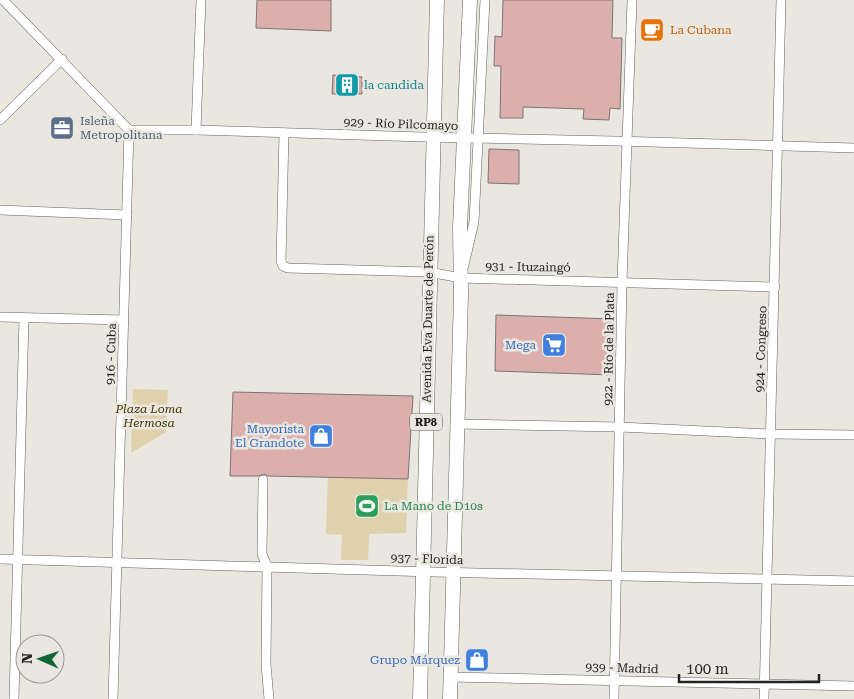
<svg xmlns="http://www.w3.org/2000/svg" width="854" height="699" viewBox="0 0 854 699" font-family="'Roboto Serif',serif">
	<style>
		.green { fill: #dfd1ac }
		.building { fill: #dcafad; stroke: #7c7474 }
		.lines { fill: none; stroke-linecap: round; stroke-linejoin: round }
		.street-casing { stroke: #63615b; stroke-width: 10 }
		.primary-casing { stroke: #63615b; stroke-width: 15 }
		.street { stroke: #fff; stroke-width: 9 }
		.primary { stroke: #fff; stroke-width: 14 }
		.labels { text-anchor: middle; stroke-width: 5; stroke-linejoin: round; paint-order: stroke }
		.shield { fill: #e9e7e0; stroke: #5f5e5a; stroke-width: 1 }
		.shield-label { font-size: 11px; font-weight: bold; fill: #242320 }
		.food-label { font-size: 12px; fill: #c56008; stroke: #e9e7e0; text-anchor: start }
		.culture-label { font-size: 12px; fill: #0d838f; stroke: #e9e7e0; text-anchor: start }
		.service-label { font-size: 12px; fill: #4e5e75; stroke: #e9e7e0; text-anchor: start }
		.street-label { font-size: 12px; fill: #242320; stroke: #e9e7e0 }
		.shop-label { font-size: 12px; fill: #366cbe; stroke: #e9e7e0; text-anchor: end }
		.park-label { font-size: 12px; font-style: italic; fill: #433403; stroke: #e9e7e0 }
		.leisure-label { font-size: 12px; fill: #27864d; stroke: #e9e7e0; text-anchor: start }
	</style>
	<rect width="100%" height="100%" fill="#e9e7e0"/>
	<g class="green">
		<path d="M 133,389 L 168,390 L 166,432 L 131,453 Z"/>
		<path d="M 328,477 L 408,479 L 406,533 L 369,534 L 368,560 L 341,560 L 342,535 L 326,534 Z"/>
	</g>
	<g class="building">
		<path d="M 257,0 L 331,0 L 331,31 L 256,28 Z"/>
		<path d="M 503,0 L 613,0 L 612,38 L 622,38 L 620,109 L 610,108 L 609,120 L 583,119 L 584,109 L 523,107 L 523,118 L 500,118 L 501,66 L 494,66 L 495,36 L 502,37 Z"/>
		<path d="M 333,75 L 362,77 L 362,94 L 332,94 Z"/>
		<path d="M 489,149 L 519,150 L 519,184 L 488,183 Z"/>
		<path d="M 496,315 L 614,319 L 612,375 L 495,371 Z"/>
		<path d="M 233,392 L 413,396 L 408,479 L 268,476 L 264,474 L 258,476 L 230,476 Z"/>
	</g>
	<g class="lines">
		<defs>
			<g id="street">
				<path d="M 3,0 L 129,130 L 196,130 L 423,137 L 615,141 L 854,148"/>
				<path d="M 0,120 L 62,59"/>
				<path d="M 196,130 L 201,0"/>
				<path d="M 284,133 L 281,261 L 283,266 L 288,268 L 429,272 L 461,278 L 775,287"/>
				<path d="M 0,210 L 127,215"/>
				<path d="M 464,265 L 474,222 L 485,0"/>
				<path d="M 0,317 L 124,320"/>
				<path d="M 457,424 L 620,427 L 771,434 L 854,435"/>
				<path d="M 263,480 L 262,554 L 267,566 L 266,664 L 269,699"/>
				<path d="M 0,559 L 433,572 L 854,581"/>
				<path d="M 450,677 L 854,686"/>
				<path d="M 14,699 L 24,318"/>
				<path d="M 113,699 L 129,130"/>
				<path d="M 614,699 L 622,282 L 632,0"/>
				<path d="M 764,699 L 781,0"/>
			</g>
			<g id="primary">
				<path d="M 420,699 L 437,0"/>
				<path d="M 450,699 L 461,295 L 460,228 L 470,0"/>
			</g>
		</defs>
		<use href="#street" class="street-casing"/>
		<use href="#primary" class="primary-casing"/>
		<use href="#street" class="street"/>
		<use href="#primary" class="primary"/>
	</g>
	<defs>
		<symbol id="cafe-square" viewBox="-11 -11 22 22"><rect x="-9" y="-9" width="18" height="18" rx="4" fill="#e8710a" stroke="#e9e7e0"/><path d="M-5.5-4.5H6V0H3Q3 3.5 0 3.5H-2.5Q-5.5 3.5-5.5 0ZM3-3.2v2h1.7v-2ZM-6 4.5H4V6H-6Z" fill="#fff"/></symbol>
		<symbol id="building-square" viewBox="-11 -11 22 22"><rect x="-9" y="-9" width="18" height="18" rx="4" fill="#0f9aa8" stroke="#e9e7e0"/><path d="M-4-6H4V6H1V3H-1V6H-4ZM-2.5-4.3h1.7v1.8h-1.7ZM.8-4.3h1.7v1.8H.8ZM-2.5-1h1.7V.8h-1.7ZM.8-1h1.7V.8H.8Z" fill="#fff"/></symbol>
		<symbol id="office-square" viewBox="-11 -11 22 22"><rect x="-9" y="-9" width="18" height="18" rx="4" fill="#5c6f8a" stroke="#e9e7e0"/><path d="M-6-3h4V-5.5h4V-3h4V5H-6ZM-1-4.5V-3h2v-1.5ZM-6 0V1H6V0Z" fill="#fff"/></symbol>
		<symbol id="supermarket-square" viewBox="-11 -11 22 22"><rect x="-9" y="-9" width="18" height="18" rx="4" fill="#3f7fe0" stroke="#e9e7e0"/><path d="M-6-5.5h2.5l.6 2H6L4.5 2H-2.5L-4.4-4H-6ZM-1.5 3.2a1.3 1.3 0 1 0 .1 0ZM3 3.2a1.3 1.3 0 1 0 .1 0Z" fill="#fff"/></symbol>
		<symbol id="shop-square" viewBox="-11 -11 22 22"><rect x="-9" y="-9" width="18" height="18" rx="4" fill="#3f7fe0" stroke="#e9e7e0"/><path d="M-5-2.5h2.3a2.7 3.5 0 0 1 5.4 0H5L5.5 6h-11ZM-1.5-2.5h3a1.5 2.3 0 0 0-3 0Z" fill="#fff"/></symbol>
		<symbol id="stadium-square" viewBox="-11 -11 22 22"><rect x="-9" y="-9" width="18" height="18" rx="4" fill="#2e9e5b" stroke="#e9e7e0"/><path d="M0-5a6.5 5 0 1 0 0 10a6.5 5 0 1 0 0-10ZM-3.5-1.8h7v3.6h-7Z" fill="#fff"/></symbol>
	</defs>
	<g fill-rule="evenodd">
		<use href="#cafe-square" x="638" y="16" width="28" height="28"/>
		<use href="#building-square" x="333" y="71" width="28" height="28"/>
		<use href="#office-square" x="48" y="114" width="28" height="28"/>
		<use href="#supermarket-square" x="540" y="331" width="28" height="28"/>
		<use href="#shop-square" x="307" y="422" width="28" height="28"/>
		<use href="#stadium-square" x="353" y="492" width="28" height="28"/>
		<use href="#shop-square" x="463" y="646" width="28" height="28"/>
	</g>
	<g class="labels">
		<rect class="shield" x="410" y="413.5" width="32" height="17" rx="4"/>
		<g class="shield-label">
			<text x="426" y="426">RP8</text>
		</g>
		<g class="food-label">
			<text x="670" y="34">La Cubana</text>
		</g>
		<g class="culture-label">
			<text x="364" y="89">la candida</text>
		</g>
		<g class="service-label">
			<text x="80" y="125">Isleña<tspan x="80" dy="14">Metropolitana</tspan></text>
		</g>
		<g class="street-label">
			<text transform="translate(401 124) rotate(2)" y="4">929 - Río Pilcomayo</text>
			<text transform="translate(528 267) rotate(1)" y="4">931 - Ituzaingó</text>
			<text transform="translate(428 319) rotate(-89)" y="4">Avenida Eva Duarte de Perón</text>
			<text transform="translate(609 349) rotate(-89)" y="4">922 - Río de la Plata</text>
			<text transform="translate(761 349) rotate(-88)" y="4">924 - Congreso</text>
			<text transform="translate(111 354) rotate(-88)" y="4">916 - Cuba</text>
			<text transform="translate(427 559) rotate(2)" y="4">937 - Florida</text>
			<text transform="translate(622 668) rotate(2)" y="4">939 - Madrid</text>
		</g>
		<g class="shop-label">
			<text x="536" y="349">Mega</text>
			<text x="304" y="433">Mayorista<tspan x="304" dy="14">El Grandote</tspan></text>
			<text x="460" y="664">Grupo Márquez</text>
		</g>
		<g class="park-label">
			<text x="149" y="413">Plaza Loma<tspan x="149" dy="14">Hermosa</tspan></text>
		</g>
		<g class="leisure-label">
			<text x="384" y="510">La Mano de D10s</text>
		</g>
	</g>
	<g transform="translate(40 659) rotate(272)"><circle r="24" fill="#e9e7e0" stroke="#9a9993"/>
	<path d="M0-4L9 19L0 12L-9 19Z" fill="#116637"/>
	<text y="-8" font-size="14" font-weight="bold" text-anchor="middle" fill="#242320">N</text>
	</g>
	<path d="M679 674v8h140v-8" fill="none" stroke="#242320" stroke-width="2.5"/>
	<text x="686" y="674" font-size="15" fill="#242320" stroke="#e9e7e0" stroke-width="4" paint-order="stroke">100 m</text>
</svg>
